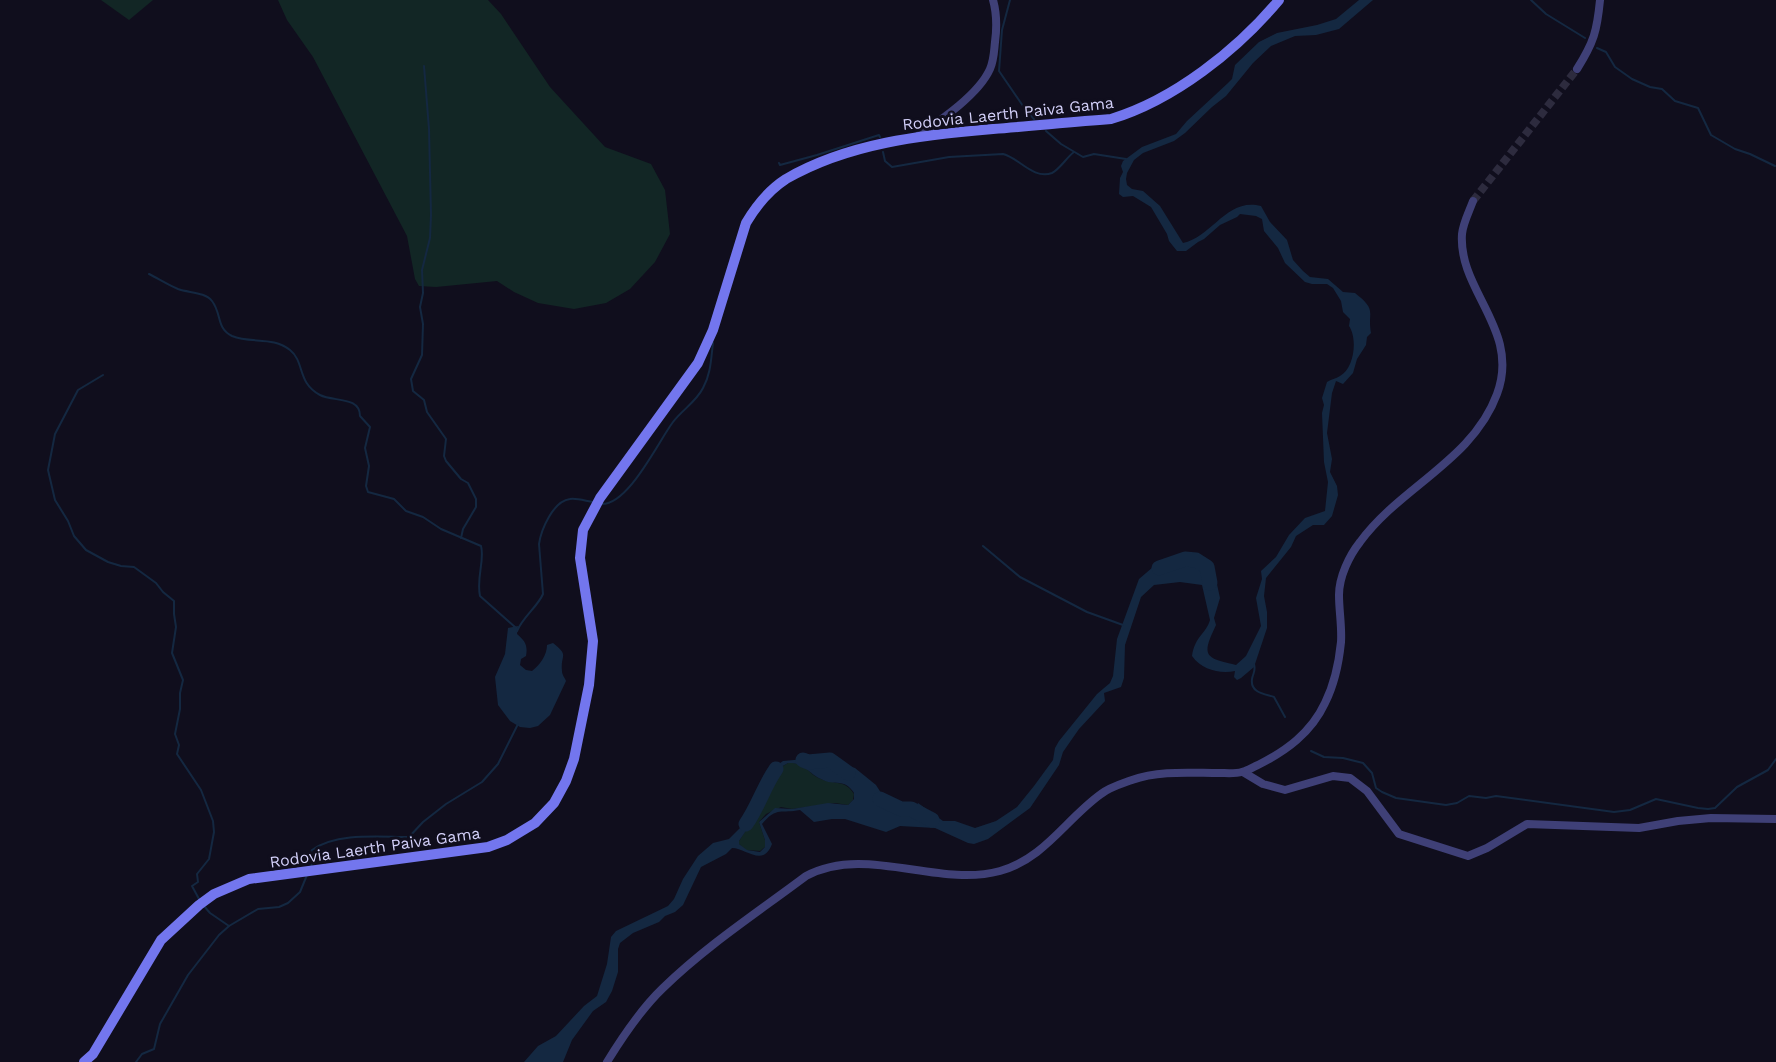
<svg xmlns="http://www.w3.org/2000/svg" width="1776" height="1062" viewBox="0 0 1776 1062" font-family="'Work Sans',sans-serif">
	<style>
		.green { fill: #122625 }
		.water { fill: #142841; fill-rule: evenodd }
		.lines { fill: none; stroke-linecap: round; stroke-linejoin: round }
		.stream { stroke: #142841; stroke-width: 2 }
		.river { stroke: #142841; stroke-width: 15 }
		.minor-tunnel { stroke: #2d2b3e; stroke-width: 8; stroke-dasharray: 8 4; stroke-linecap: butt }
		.minor { stroke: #3f4077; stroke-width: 8 }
		.secondary { stroke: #7376ee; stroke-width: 10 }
		.labels { text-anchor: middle; stroke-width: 6; stroke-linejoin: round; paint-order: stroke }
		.street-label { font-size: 16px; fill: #d3d0f9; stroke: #100e1d }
	</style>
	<rect width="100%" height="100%" fill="#100e1d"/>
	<g class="green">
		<path d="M 101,0 L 153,0 L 129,20 Z"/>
		<path d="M 278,0 L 488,0 L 501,14 L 550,87 L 605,147 L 651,164 L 665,190 L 670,234 L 655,262 L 630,289 L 606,303 L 574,309 L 538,303 L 514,292 L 497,281 L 436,287 L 419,286 L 415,279 L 407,236 L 313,57 L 287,20 Z"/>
		<path d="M 788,763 C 807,762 806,773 821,779 C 834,785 845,779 854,794 L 853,800 L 848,805 L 835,803 L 792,809 L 781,807 L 766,814 L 759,822 L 765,840 L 765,847 L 760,851 L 746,850 L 739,844 L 739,841 L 756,814 L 757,801 L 765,787 L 781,767 Z"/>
	</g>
	<g class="water">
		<path d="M 1359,0 L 1373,0 L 1339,29 L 1316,35 L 1295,36 L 1271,46 L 1253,63 L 1226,96 L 1212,107 L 1185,133 L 1174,141 L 1143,153 L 1134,160 L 1127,173 L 1126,179 L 1127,185 L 1132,189 L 1143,191 L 1160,206 L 1183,243 C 1212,237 1227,197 1261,206 L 1270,222 L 1287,240 L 1293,260 L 1303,271 L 1310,277 L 1328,279 L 1343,292 L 1355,293 C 1378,311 1367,311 1371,333 L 1367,337 L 1366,345 L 1357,359 L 1353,373 L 1343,384 L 1336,381 L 1332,393 L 1327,433 L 1332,459 L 1330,472 L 1337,486 L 1338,495 L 1332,516 L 1324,525 L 1313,525 L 1296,536 L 1291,547 L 1266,578 L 1264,596 L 1267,612 L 1267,628 L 1254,667 L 1241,678 L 1237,680 L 1234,677 L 1235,671 C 1220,674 1202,670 1192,656 C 1195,636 1206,634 1210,620 L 1202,585 L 1180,582 L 1154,585 L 1141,597 L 1125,645 L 1124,678 L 1121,687 L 1104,693 L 1105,701 L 1079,729 L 1063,752 L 1059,765 L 1030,808 L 988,839 L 974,844 L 968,843 L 935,828 L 900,826 L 886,832 L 845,819 L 832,819 L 814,822 L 800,810 C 782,814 777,806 762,824 L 772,844 C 763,868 746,848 732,848 L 726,854 L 701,867 L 683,905 L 675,912 L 665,916 L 659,922 L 633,933 L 620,943 L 618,949 L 618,972 L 612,991 L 606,1002 L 593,1011 L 572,1040 L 563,1062 L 524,1062 L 538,1046 L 556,1036 L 584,1006 L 597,996 L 607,964 L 611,937 L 616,931 L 668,906 L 674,899 L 683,879 L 698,856 L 713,843 L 729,839 L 745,823 L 753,810 L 757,791 L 763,780 L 772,769 L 783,761 L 805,759 L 823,763 L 834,761 L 855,768 L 876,785 L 883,796 L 907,815 L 913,814 L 918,803 L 943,821 L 955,821 L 975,828 L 996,821 L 1017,807 L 1034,786 L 1053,760 L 1055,748 L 1059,741 L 1097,694 L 1110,683 L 1113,676 L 1117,639 L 1139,579 L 1153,567 L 1164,563 L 1186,563 L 1196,566 L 1210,563 L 1213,566 L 1220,598 L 1214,618 L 1216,625 C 1202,655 1203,658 1236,665 L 1246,656 L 1261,626 L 1256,598 L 1262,579 L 1261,571 L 1276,557 L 1289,535 L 1305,518 L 1325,511 L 1328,482 L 1324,462 L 1322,413 L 1324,405 L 1322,398 L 1327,382 C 1331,379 1336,379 1340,376 C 1354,369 1358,339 1349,326 L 1350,319 L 1343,312 L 1341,301 L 1333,288 L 1327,284 L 1312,284 L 1305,282 L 1285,263 L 1278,248 L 1264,231 L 1262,219 L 1256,216 L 1240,214 L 1237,217 L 1220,225 L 1204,239 L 1198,242 L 1186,251 L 1177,251 L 1169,241 L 1167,234 L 1151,207 L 1133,196 L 1123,197 L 1119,194 L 1120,178 L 1123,172 L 1121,166 L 1123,161 L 1142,147 L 1176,134 L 1187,121 L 1228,83 L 1232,79 L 1235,65 L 1259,42 L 1277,33 L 1317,25 L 1336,19 ZM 788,763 C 804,762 808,773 821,779 C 835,787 844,777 854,793 L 854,799 L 848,805 L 828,803 L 792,809 L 775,808 L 759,822 L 765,840 L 765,847 L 760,852 L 747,850 L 739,844 L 739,841 L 756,816 L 757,801 L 765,787 L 781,767 Z"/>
		<path d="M 518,626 L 517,634 C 525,641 528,645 526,656 L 521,659 L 520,665 L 526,670 L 532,671 C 540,665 547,655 547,645 L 553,643 C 570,656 560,655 562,671 C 562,675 565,678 566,681 L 550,715 L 538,726 L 530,728 L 520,727 L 510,721 L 498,705 L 495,677 L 505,654 L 508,628 Z"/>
	</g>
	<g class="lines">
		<g class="stream">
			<path d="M 1010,0 L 1002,30 L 999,71 L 1023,106 L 1034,119"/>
			<path d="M 1531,0 L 1546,14 L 1585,38"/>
			<path d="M 1597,48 L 1606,52 L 1615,67 L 1632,79 L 1650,87 L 1662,89 L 1675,101 L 1698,108 L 1711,135 L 1735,149 L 1750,154 L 1775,166"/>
			<path d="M 424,66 L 429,129 L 431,215 L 430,238 L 422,270 L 423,293 L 420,307 L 423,324 L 422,355 L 411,379 L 413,391 L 424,400 L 427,412 L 446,439 L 444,456 L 446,461 L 461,479 L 468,483 L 476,499 L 476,507 L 463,529 L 461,538"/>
			<path d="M 1046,131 L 1061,144 L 1083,157 L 1094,154 L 1126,159"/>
			<path d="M 883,152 L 885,161 L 892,167 L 949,157 L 1003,154 C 1018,157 1033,180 1052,173 C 1060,169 1067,157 1074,152"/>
			<path d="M 779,163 L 780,165 L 817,155 L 879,135 L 880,137"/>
			<path d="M 149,274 C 159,279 168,285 178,289 C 189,293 205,292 212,301 C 222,314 216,328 232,336 C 251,344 273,336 290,350 C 305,362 297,383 320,395 C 333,402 360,396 360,416 L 370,427 L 365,448 L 369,466 L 366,486 L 368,492 L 394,499 L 406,511 L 423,517 L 441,529 L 481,546 C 485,560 476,578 480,596 L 515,627"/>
			<path d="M 103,375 L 78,390 L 55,434 L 48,470 L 55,500 L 68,521 L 74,536 L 86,550 L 108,562 L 121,566 L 134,567 L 156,583 L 163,592 L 174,601 L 174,614 L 176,627 L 172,653 L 183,680 L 180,693 L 180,709 L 175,734 L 179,745 L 177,754 L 201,790 L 213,821 L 214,832 L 209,859 L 197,874 L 198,882 L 192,886 L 199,899"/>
			<path d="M 602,504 C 629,504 658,442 673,422 C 682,410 696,402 703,388 C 711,374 711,358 713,343"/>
			<path d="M 983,546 L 1020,577 L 1087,612 L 1123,625"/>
			<path d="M 517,631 C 523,617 538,606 543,594 L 539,544 C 541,530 553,501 570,499 C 577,498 586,501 593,502"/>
			<path d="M 1254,664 C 1256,671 1253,673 1252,679 C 1250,693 1265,694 1274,697 L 1285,717"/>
			<path d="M 1311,751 L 1324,757 L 1343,758 L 1363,763 L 1372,773 L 1376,788 L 1382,792 L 1396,798 L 1446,805 L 1457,803 L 1469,796 L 1486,798 L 1496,796 L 1614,812 L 1630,810 L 1656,799 L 1698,808 L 1708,809 L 1715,808 L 1737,787 L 1768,770 L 1776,759"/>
			<path d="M 311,867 L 313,860 L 310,854 L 312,850 C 337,832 380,837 409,837 L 423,822 L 446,804 L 482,782 L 498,764 L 518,724"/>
			<path d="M 204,906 L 210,913 L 229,926"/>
			<path d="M 136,1062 L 142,1054 L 154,1049 L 160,1024 L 188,975 L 219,935 L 229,926 L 258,909 L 279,907 L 288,903 L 300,892 L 307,875"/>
		</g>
		<g class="river">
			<path d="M 1159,568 L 1185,559 L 1196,560 L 1207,567 L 1210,583"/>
			<path d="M 803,760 L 808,762 L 830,760 L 848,773"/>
			<path d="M 880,799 L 901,809 L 911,809 L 932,820"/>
			<path d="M 746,824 C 758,807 764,786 776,769"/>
		</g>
		<path class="minor-tunnel" d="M 1473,201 L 1577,69"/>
		<g class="minor">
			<path d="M 1577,69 C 1594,42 1597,31 1600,0"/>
			<path d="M 919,135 C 941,120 979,94 990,69 C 994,60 994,51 995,42 C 997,27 997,14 993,0"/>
			<path d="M 1243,772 L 1263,784 L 1285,790 L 1333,776 L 1350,778 L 1367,791 L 1399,834 L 1468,856 L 1487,848 L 1527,824 L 1639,828 L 1678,821 L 1711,818 L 1776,819"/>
			<path d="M 607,1062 C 623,1036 641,1009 663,988 C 706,946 758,912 806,876 C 866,844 937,888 1000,871 C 1044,859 1066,819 1101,794 C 1110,787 1121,784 1132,780 C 1159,770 1191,773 1219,773 C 1226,773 1235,774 1242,772 C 1247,771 1253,767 1258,765 C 1286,751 1311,733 1325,703 C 1334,685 1339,662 1341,642 C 1342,626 1339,611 1339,595 C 1339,577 1349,556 1360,542 C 1400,487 1473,460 1497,394 C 1521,330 1458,291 1462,234 C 1463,223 1469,212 1473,201"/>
		</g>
		<path class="secondary" d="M 84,1062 L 93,1054 L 161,940 L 199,905 L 214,894 L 249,879 L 488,847 L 507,840 L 535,823 L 554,803 L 566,781 L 574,759 L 589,685 L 593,641 L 580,558 L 583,530 L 600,498 L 698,363 L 713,330 L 746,223 C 756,206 769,190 786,179 C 848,143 922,135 993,129 C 1032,126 1071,122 1111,119 C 1174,100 1237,50 1279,0"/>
	</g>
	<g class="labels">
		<g class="street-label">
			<text transform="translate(1008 113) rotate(-6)" y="6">Rodovia Laerth Paiva Gama</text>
			<text transform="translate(375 847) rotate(-8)" y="6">Rodovia Laerth Paiva Gama</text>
		</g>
	</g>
</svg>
